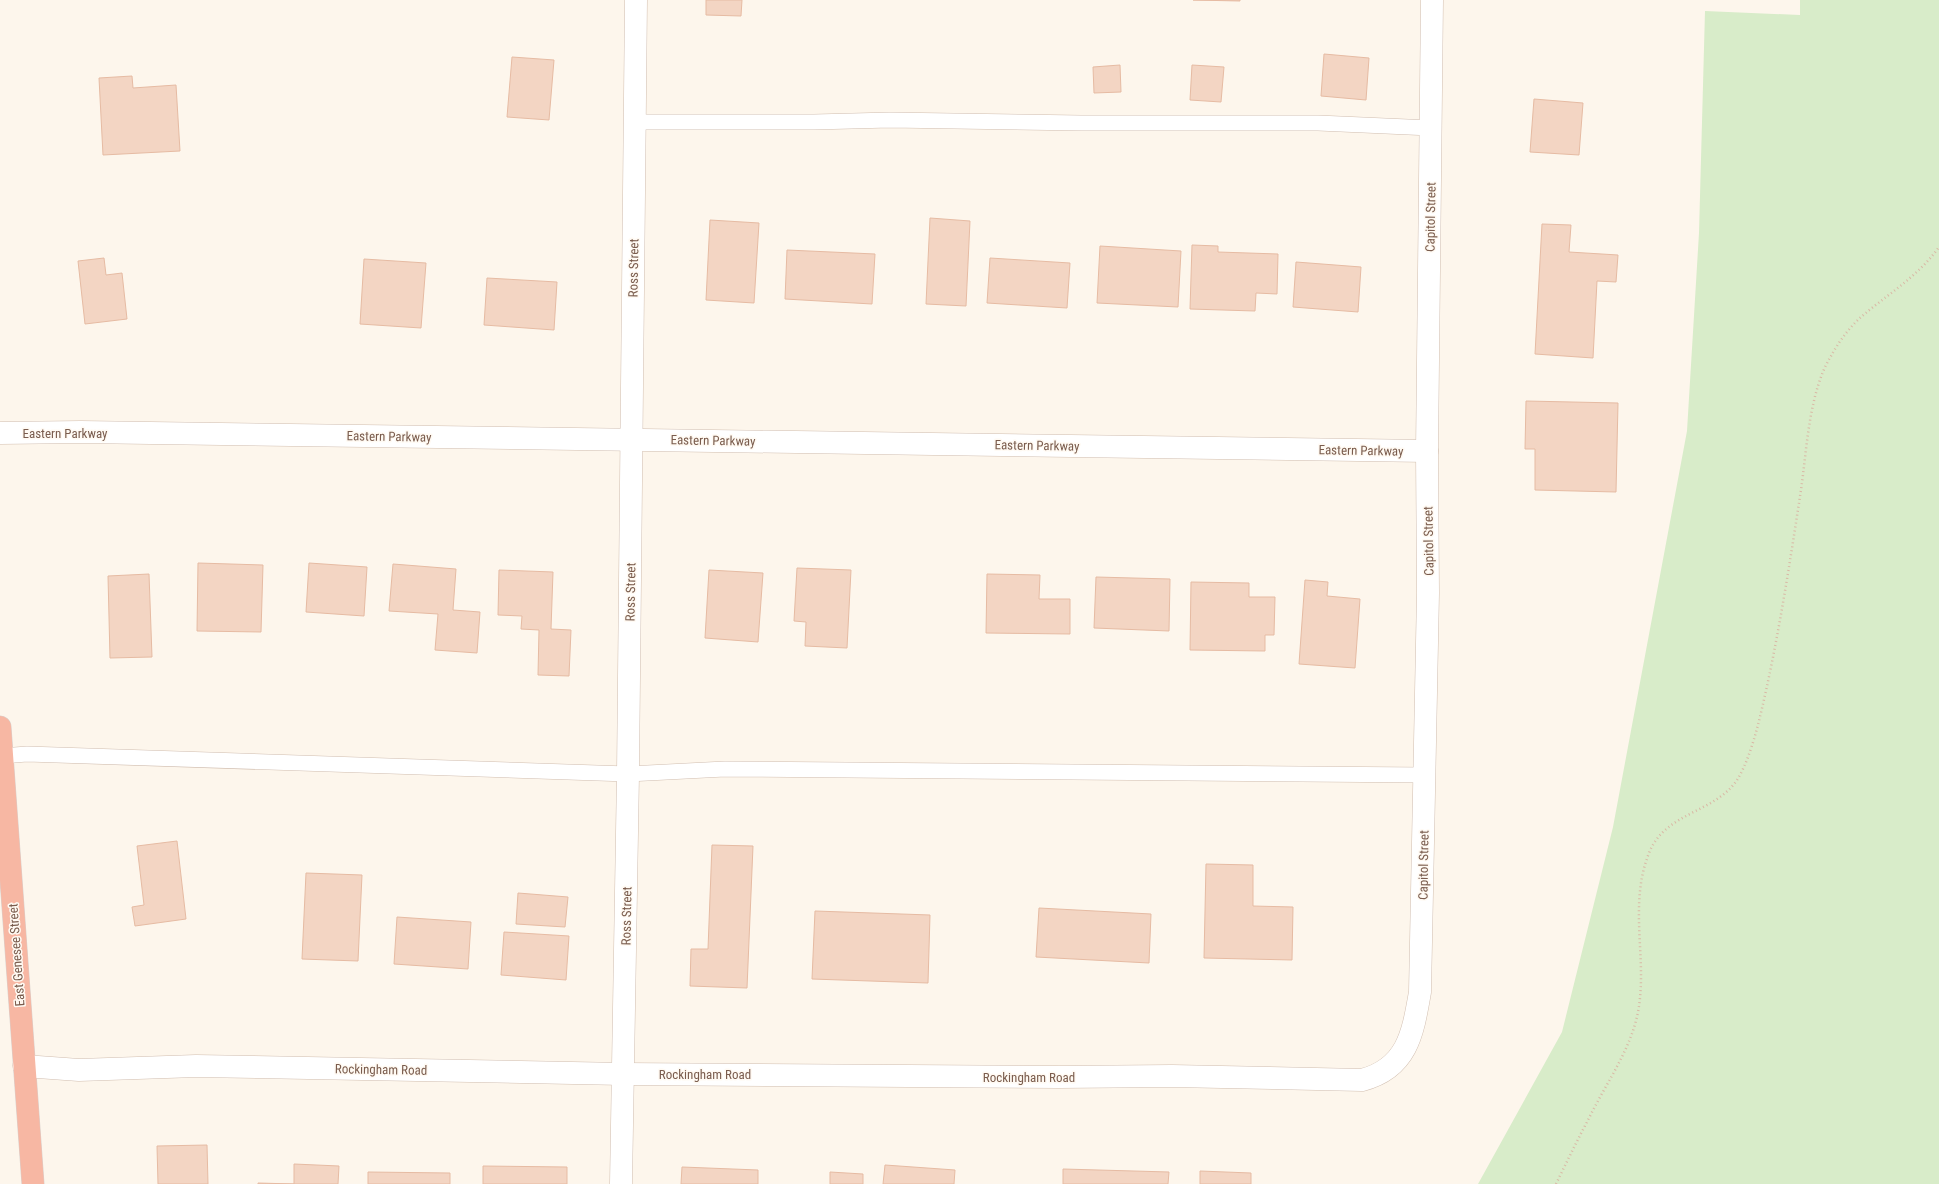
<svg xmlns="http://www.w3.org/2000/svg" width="1939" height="1184" viewBox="0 0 1939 1184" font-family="'Roboto Condensed',sans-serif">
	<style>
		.green { fill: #d8ecc9 }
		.building { fill: #f3d5c3; stroke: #e6bba3 }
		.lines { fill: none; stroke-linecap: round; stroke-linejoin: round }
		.lane-casing { stroke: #d1beb0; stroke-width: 16 }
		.street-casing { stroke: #d1beb0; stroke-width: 23 }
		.highway-casing { stroke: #dad1cd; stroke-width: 23 }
		.path { stroke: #d9b8a5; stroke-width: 2.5; stroke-dasharray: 1 3; stroke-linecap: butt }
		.lane { stroke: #fff; stroke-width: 15 }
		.street { stroke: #fff; stroke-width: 22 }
		.highway { stroke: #f7b7a3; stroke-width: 22 }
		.labels { text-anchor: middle; stroke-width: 3; stroke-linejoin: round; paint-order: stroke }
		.street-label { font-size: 13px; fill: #7a5c4d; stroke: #fffaf3 }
	</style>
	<rect width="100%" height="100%" fill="#fdf6ec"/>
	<path class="green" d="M 1800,0 L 1939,0 L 1939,1184 L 1478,1184 L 1562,1032 L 1613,827 L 1687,431 L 1699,233 L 1705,11 L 1800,15 Z"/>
	<g class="building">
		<path d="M 706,0 L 742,0 L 741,16 L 706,15 Z"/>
		<path d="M 1193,0 L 1240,0 L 1240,1 Z"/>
		<path d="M 1324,54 L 1369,58 L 1366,100 L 1321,96 Z"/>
		<path d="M 512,57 L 554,60 L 549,120 L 507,117 Z"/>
		<path d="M 1120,65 L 1121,92 L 1094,93 L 1093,67 Z"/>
		<path d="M 1192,65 L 1224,67 L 1221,102 L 1190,100 Z"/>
		<path d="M 132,76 L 133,88 L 176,85 L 180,151 L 103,155 L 99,78 Z"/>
		<path d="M 1534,99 L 1583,103 L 1579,155 L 1530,152 Z"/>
		<path d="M 930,218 L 970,221 L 966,306 L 926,304 Z"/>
		<path d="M 710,220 L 759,223 L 754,303 L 706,300 Z"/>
		<path d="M 1542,224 L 1571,225 L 1569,252 L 1618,255 L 1616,282 L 1597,281 L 1593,358 L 1535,354 Z"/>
		<path d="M 1192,245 L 1218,246 L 1218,252 L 1278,254 L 1277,294 L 1256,293 L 1255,311 L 1190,309 Z"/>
		<path d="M 1100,246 L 1181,251 L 1178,307 L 1097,303 Z"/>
		<path d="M 787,250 L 875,254 L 872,304 L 785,299 Z"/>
		<path d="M 104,258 L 106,275 L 122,273 L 127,319 L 85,324 L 78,261 Z"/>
		<path d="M 990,258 L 1070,263 L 1067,308 L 987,303 Z"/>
		<path d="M 364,259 L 426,263 L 421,328 L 360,324 Z"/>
		<path d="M 1296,262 L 1361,267 L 1358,312 L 1293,307 Z"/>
		<path d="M 487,278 L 557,282 L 554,330 L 484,325 Z"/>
		<path d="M 1526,401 L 1618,403 L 1616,492 L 1535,490 L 1535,449 L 1525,449 Z"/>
		<path d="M 198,563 L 263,565 L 261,632 L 197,631 Z"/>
		<path d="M 309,563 L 367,567 L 364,616 L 306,612 Z"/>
		<path d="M 393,564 L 456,569 L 453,610 L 480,612 L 477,653 L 435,650 L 438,614 L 389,611 Z"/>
		<path d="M 797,568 L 851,570 L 847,648 L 805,646 L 806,622 L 794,621 Z"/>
		<path d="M 499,570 L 553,572 L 551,629 L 571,630 L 569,676 L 538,675 L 539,630 L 521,629 L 522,616 L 498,615 Z"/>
		<path d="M 709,570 L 763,573 L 758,642 L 705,638 Z"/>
		<path d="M 149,574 L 152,657 L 110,658 L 108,576 Z"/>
		<path d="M 987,574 L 1040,575 L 1039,599 L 1070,599 L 1070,634 L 986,633 Z"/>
		<path d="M 1096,577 L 1170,579 L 1169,631 L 1094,628 Z"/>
		<path d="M 1305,580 L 1328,582 L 1327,596 L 1360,599 L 1355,668 L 1299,664 Z"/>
		<path d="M 1191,582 L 1249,583 L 1249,597 L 1275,597 L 1274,635 L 1265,635 L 1265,651 L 1190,650 Z"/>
		<path d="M 177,841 L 186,919 L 135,926 L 132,907 L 144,905 L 137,846 Z"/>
		<path d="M 712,845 L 753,846 L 747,988 L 690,986 L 691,949 L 708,949 Z"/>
		<path d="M 1206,864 L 1253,865 L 1253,906 L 1293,907 L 1292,960 L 1204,958 Z"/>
		<path d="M 306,873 L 362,875 L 358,961 L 302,959 Z"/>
		<path d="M 518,893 L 568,897 L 565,927 L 516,924 Z"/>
		<path d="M 1039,908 L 1151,914 L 1149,963 L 1036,957 Z"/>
		<path d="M 815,911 L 930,915 L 928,983 L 812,979 Z"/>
		<path d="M 397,917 L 471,922 L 468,969 L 394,964 Z"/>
		<path d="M 504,932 L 569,936 L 566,980 L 501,975 Z"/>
		<path d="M 207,1145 L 208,1184 L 158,1184 L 157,1146 Z"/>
		<path d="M 294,1164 L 339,1166 L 338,1184 L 258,1184 L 258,1183 L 294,1184 Z"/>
		<path d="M 885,1165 L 955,1170 L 954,1184 L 883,1184 Z"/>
		<path d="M 483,1166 L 567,1167 L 567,1184 L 483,1184 Z"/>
		<path d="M 682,1167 L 758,1170 L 758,1184 L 681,1184 Z"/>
		<path d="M 1063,1169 L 1169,1172 L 1168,1184 L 1063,1184 Z"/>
		<path d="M 1200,1171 L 1251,1173 L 1251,1184 L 1200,1184 Z"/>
		<path d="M 368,1172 L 450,1173 L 450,1184 L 368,1184 Z"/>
		<path d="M 830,1172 L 863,1174 L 863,1184 L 830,1184 Z"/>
	</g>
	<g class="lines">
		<defs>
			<g id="lane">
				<path d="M 635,122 L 814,122 L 890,120 L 1081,123 L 1318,123 L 1431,128"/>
				<path d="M 2,756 L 27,754 L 628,774 L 725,769 L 1425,775"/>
			</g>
			<g id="street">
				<path d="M 0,433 L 81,432 L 1427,451"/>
				<path d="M 24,1066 L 79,1070 L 196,1066 L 624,1074 L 1059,1077 L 1172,1076 L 1362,1080 C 1408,1068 1413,1032 1420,992 L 1428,593 L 1427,451 L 1432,0"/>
				<path d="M 621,1184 L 628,774 L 636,0"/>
			</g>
			<path id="highway" d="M 0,727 L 33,1184"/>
		</defs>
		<use href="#lane" class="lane-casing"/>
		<use href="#street" class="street-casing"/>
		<use href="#highway" class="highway-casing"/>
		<path class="path" d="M 1556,1184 C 1570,1155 1584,1127 1599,1099 C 1615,1070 1632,1043 1638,1012 C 1648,959 1628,906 1649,853 C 1665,812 1715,813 1737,780 C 1747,764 1753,743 1758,725 C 1777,648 1789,568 1801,490 C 1807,448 1809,392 1831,356 C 1838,343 1849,328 1860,318 C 1886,295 1918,277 1939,247"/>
		<use href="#lane" class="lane"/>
		<use href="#street" class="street"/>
		<use href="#highway" class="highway"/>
	</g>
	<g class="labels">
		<g class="street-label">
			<text transform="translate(1430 217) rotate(-89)" y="5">Capitol Street</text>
			<text transform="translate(633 268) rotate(-89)" y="5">Ross Street</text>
			<text x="65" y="438">Eastern Parkway</text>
			<text transform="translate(389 436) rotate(1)" y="5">Eastern Parkway</text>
			<text transform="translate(713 440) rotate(1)" y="5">Eastern Parkway</text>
			<text transform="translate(1037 445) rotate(1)" y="5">Eastern Parkway</text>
			<text transform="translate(1361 450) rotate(1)" y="5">Eastern Parkway</text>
			<text transform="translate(1428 541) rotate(-91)" y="5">Capitol Street</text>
			<text transform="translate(630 592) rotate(-89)" y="5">Ross Street</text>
			<text transform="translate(1423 865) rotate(-89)" y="5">Capitol Street</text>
			<text transform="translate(626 916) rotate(-89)" y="5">Ross Street</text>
			<text transform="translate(16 955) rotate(-94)" y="5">East Genesee Street</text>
			<text transform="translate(381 1069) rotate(1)" y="5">Rockingham Road</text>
			<text x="705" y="1079">Rockingham Road</text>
			<text x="1029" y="1082">Rockingham Road</text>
		</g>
	</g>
</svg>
